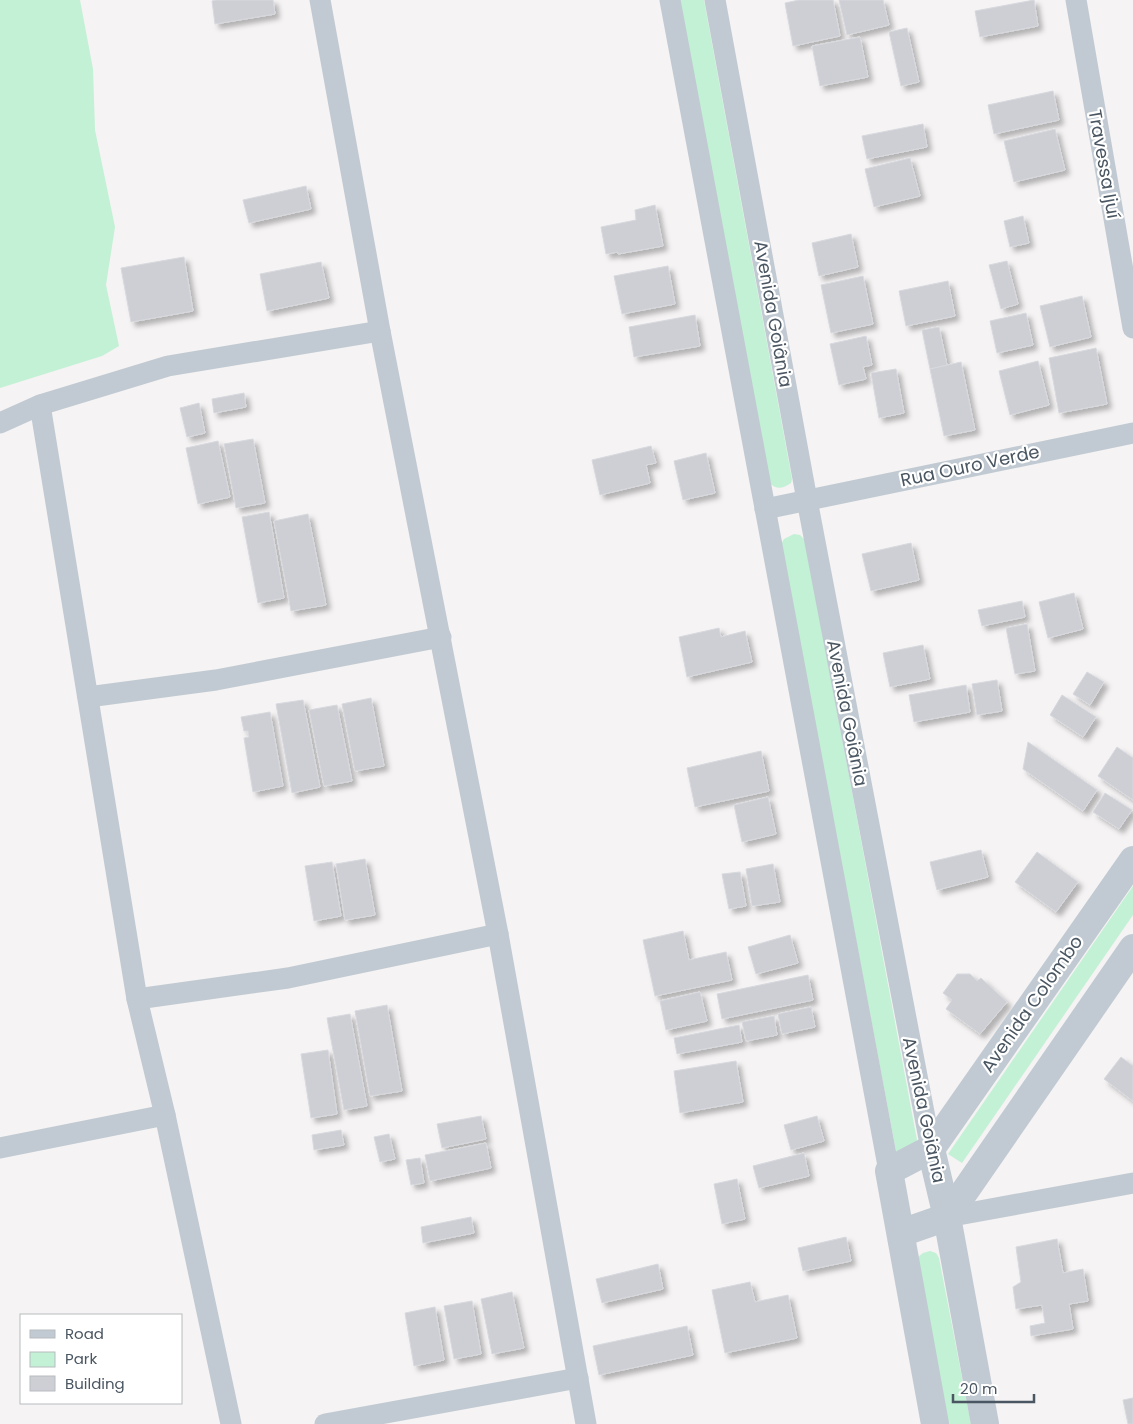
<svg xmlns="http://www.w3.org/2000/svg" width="1133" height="1424" viewBox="0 0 1133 1424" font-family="Poppins,sans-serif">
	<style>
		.green { fill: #c3f1d5 }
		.building { fill: #cdcfd5; stroke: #d7d9de; filter: url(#shadow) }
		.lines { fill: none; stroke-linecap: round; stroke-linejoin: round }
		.minor { stroke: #c1cad2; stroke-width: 21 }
		.tertiary { stroke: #c1cad2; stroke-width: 28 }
		.labels { text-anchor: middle; stroke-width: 4.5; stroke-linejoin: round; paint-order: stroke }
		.street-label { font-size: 18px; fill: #4a5661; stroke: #fff }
	</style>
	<defs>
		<filter id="shadow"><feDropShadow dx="4.5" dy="4.5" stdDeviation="2.5" flood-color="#0004"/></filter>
	</defs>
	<rect width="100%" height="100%" fill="#f5f3f3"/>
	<g class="green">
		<path d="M 0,0 L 80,0 L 93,69 L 95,130 L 115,227 L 106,285 L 119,346 L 102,356 L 0,388 Z"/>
		<path d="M 680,0 L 704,0 L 792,479 L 791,483 C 782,489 777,490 768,482 Z"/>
		<path d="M 794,534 L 800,535 L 805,540 L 917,1140 L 915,1146 L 901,1153 L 896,1151 L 781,544 L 784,539 Z"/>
		<path d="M 1133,886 L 1133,915 L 962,1163 L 948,1154 Z"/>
		<path d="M 930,1251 L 936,1253 L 939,1258 L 971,1424 L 945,1424 L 918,1257 L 923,1253 Z"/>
	</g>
	<g class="building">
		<path d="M 216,0 L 273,0 L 275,14 L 215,24 L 212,1 Z"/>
		<path d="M 799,0 L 833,0 L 840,36 L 793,46 L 785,3 Z"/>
		<path d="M 839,0 L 883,0 L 889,25 L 847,35 Z"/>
		<path d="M 1034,0 L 1038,26 L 980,37 L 975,11 Z"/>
		<path d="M 907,28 L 919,82 L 901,86 L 889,32 Z"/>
		<path d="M 860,37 L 868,77 L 820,86 L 812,46 Z"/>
		<path d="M 1053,91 L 1059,120 L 994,134 L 988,105 Z"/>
		<path d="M 923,124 L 927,147 L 867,159 L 862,136 Z"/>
		<path d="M 1055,129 L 1065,170 L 1014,182 L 1004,141 Z"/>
		<path d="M 910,158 L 920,196 L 874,207 L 865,169 Z"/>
		<path d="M 306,186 L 311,209 L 249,223 L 243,200 Z"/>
		<path d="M 655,205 L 663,246 L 618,254 L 618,252 L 606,254 L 601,227 L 636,220 L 635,210 Z"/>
		<path d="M 1023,216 L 1029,243 L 1010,247 L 1004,221 Z"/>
		<path d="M 851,234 L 858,267 L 819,276 L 812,243 Z"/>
		<path d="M 184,257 L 193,311 L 131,322 L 121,268 Z"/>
		<path d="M 1007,261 L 1018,304 L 1001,309 L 989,265 Z"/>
		<path d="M 321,262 L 329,298 L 267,311 L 260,274 Z"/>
		<path d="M 668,266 L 675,304 L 622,314 L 614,276 Z"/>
		<path d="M 863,276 L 873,324 L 831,333 L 821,285 Z"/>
		<path d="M 948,281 L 955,316 L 906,326 L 899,291 Z"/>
		<path d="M 1082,296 L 1091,337 L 1050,347 L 1040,306 Z"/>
		<path d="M 1026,313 L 1033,345 L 997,353 L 990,321 Z"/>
		<path d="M 695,315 L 700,346 L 634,357 L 629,327 Z"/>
		<path d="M 939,327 L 947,365 L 930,369 L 922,330 Z"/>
		<path d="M 866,336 L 872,365 L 863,367 L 866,379 L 839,385 L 830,344 Z"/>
		<path d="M 1096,348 L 1107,404 L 1059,413 L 1049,358 Z"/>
		<path d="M 1038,361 L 1049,405 L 1010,415 L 999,371 Z"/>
		<path d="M 961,362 L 975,430 L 944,436 L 930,369 Z"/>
		<path d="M 896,369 L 904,413 L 879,418 L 871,373 Z"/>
		<path d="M 244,393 L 246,407 L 214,413 L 212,399 Z"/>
		<path d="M 199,403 L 205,433 L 187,437 L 180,408 Z"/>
		<path d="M 253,439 L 265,503 L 236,508 L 224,444 Z"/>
		<path d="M 218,441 L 230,497 L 198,504 L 186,448 Z"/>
		<path d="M 651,446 L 656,463 L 646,465 L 650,483 L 600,495 L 592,460 Z"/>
		<path d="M 706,453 L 715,493 L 683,500 L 674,461 Z"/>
		<path d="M 269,512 L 284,598 L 258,603 L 242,517 Z"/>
		<path d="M 308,514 L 326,605 L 291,611 L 274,521 Z"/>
		<path d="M 911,543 L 919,580 L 871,591 L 862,554 Z"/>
		<path d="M 1074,593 L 1083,629 L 1048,638 L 1039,602 Z"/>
		<path d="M 1022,601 L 1025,617 L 982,626 L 978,610 Z"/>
		<path d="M 1027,624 L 1035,671 L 1015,674 L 1006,628 Z"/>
		<path d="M 719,628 L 721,637 L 745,631 L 752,662 L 687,677 L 679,637 Z"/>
		<path d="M 923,645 L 930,679 L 890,687 L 883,653 Z"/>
		<path d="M 1087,672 L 1104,682 L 1090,705 L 1073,694 Z"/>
		<path d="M 997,680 L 1002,711 L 977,715 L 972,684 Z"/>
		<path d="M 966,685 L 970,712 L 914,722 L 909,695 Z"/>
		<path d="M 1062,695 L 1096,717 L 1083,737 L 1050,715 Z"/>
		<path d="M 371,698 L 384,766 L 355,771 L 342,704 Z"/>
		<path d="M 303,700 L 320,787 L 292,793 L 276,704 Z"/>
		<path d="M 337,705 L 352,781 L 324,786 L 309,710 Z"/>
		<path d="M 270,712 L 283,786 L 253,792 L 244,738 L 249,737 L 248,731 L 244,731 L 241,717 Z"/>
		<path d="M 1028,742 L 1097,790 L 1083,811 L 1023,769 Z"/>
		<path d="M 1117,747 L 1133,758 L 1133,800 L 1098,776 Z"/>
		<path d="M 761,751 L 769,791 L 695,807 L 687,768 Z"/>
		<path d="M 1105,793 L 1132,810 L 1119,829 L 1093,812 Z"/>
		<path d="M 768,797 L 776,834 L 742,842 L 734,805 Z"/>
		<path d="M 981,850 L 988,877 L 937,890 L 930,862 Z"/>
		<path d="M 1037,852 L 1078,882 L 1056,912 L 1015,882 Z"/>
		<path d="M 365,859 L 375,915 L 345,920 L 336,864 Z"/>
		<path d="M 332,862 L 341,916 L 314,921 L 305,866 Z"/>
		<path d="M 773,864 L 780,902 L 752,906 L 746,869 Z"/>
		<path d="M 740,872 L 746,906 L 729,909 L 722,874 Z"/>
		<path d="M 683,931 L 689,960 L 726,952 L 732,980 L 655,996 L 643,940 Z"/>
		<path d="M 790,935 L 798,963 L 756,974 L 748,947 Z"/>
		<path d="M 957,974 L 970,974 L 977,981 L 981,978 L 1007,1002 L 980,1034 L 946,1009 L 952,1000 L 943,993 Z"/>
		<path d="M 808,975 L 813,1000 L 722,1019 L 717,994 Z"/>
		<path d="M 700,992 L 707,1021 L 666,1030 L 660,1001 Z"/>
		<path d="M 387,1005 L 402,1091 L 370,1096 L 355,1011 Z"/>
		<path d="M 811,1007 L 815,1027 L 782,1034 L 778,1014 Z"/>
		<path d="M 350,1014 L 367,1106 L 344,1110 L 327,1018 Z"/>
		<path d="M 774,1016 L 777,1035 L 746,1041 L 742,1022 Z"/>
		<path d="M 739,1025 L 742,1042 L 677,1054 L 674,1038 Z"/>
		<path d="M 328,1050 L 337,1114 L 311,1118 L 301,1054 Z"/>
		<path d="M 1121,1057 L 1133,1066 L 1133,1101 L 1104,1079 Z"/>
		<path d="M 736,1061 L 743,1102 L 680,1113 L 674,1071 Z"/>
		<path d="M 481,1116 L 486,1139 L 442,1148 L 437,1124 Z"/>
		<path d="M 817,1116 L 824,1141 L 791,1150 L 784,1125 Z"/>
		<path d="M 341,1130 L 344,1145 L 314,1150 L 312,1135 Z"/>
		<path d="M 389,1134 L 395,1159 L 380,1162 L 374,1137 Z"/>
		<path d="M 486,1143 L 491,1168 L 430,1181 L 425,1155 Z"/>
		<path d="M 804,1153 L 809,1176 L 759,1188 L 753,1166 Z"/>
		<path d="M 420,1158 L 424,1183 L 411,1185 L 406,1160 Z"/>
		<path d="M 737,1179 L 745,1219 L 722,1224 L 714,1184 Z"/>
		<path d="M 471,1217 L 474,1233 L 423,1243 L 421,1227 Z"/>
		<path d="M 846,1237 L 851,1261 L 803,1271 L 798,1248 Z"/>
		<path d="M 1057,1239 L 1063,1273 L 1083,1269 L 1088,1301 L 1069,1304 L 1073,1329 L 1031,1336 L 1030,1326 L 1045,1323 L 1042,1305 L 1016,1309 L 1013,1287 L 1021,1282 L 1016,1247 Z"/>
		<path d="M 658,1264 L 663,1289 L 602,1303 L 596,1279 Z"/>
		<path d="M 750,1282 L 755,1302 L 788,1295 L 797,1338 L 725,1353 L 712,1290 Z"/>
		<path d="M 512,1292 L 524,1348 L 492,1354 L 481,1299 Z"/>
		<path d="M 472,1301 L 481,1354 L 454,1359 L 444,1306 Z"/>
		<path d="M 435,1307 L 444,1360 L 414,1366 L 405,1313 Z"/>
		<path d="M 687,1326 L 693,1355 L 599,1375 L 593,1346 Z"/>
		<path d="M 1133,1398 L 1133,1424 L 1128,1424 L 1123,1400 Z"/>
	</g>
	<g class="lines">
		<g class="minor">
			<path d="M 320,0 L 380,331 L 498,934 L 586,1424"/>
			<path d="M 670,0 L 889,1171"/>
			<path d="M 715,0 L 807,500 L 931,1149"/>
			<path d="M 1076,0 L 1133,328"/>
			<path d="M 40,405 L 137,999 L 165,1115 L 231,1424"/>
			<path d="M 0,423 L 40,405 L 168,366 L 380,331"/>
			<path d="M 765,509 L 1133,433"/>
			<path d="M 88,697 L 216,680 L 441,637"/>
			<path d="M 137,999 L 288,978 L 498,934"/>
			<path d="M 0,1148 L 165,1115"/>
			<path d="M 947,1217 L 1133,1183"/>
			<path d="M 325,1424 L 578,1378"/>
		</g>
		<g class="tertiary">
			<path d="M 931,1149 L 947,1217 L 985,1424"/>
			<path d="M 947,1217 L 1133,948"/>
			<path d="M 901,1233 L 947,1217"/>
			<path d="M 935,1424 L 889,1171 L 931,1149 L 1133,860"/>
		</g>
	</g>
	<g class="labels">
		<g class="street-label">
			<text transform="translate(1104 164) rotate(80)" y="6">Travessa Ijuí</text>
			<text transform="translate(773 314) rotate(80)" y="6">Avenida Goiânia</text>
			<text transform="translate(970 466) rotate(-12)" y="6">Rua Ouro Verde</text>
			<text transform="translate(847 713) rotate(79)" y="6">Avenida Goiânia</text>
			<text transform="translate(1032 1004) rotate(-55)" y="6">Avenida Colombo</text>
			<text transform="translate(924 1110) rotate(78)" y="6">Avenida Goiânia</text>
		</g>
	</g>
	<rect x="20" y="1314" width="162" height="90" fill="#ffffff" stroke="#b7bbc0"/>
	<rect x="30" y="1330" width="25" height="8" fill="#c1cad2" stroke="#b7bbc0"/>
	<text x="65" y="1339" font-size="15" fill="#4a5661">Road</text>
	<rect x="30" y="1352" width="25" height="15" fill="#c3f1d5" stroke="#b7bbc0"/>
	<text x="65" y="1364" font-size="15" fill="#4a5661">Park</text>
	<rect x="30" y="1376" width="25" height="15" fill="#cdcfd5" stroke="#b7bbc0"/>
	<text x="65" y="1389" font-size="15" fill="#4a5661">Building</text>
	<path d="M953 1394v8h81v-8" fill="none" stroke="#4a5661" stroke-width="2.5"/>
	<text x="960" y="1394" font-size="15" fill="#4a5661" stroke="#ffffff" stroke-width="4" paint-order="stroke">20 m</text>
</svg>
